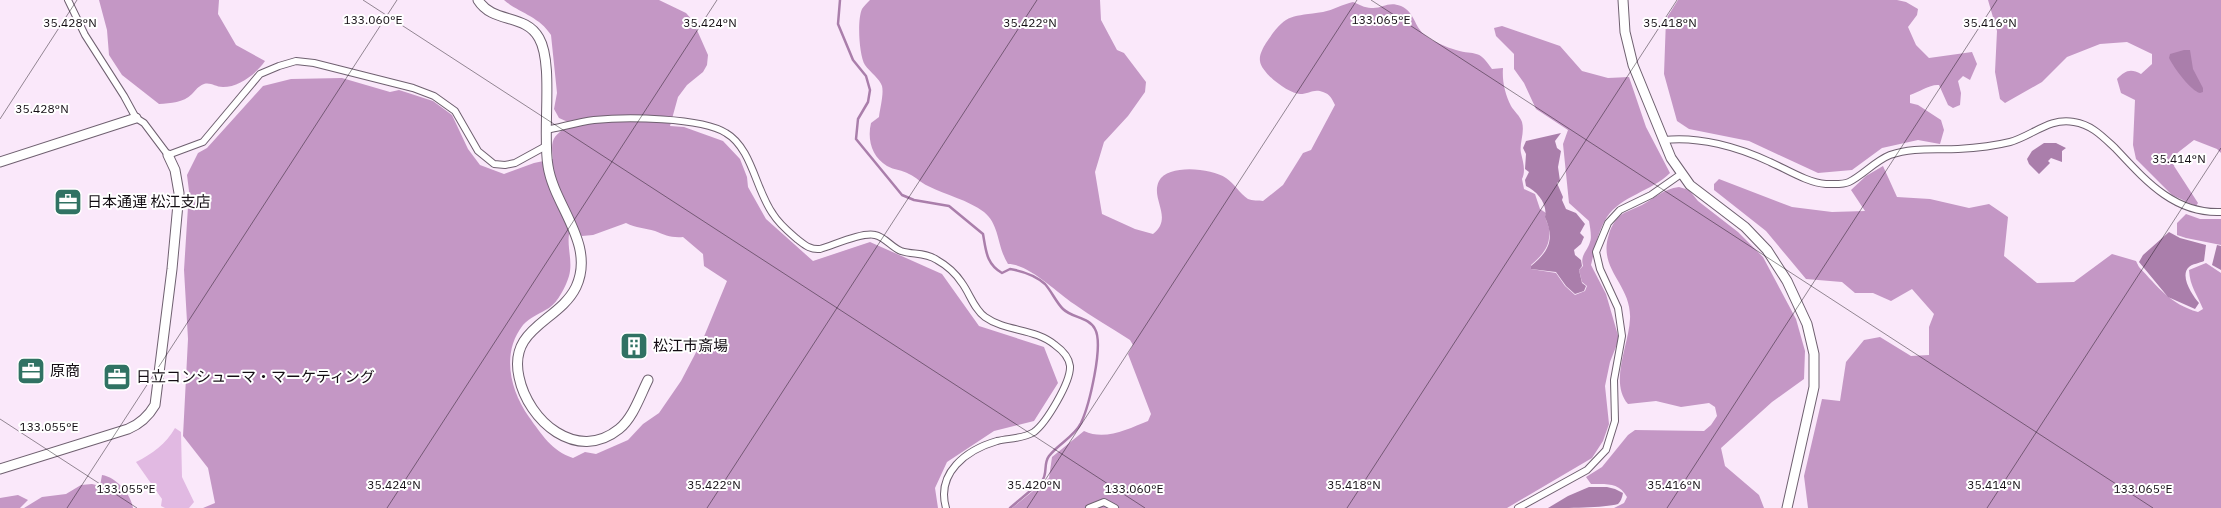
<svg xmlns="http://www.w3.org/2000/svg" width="2221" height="508" viewBox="0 0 2221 508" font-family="'IBM Plex Sans','Noto Sans JP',sans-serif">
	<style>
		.green { fill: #e1b9e2 }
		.forest { fill: #c497c5; fill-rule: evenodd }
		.water { fill: #aa7eab }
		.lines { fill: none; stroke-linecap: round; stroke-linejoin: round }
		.stream { stroke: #aa7eab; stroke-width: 2.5 }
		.street-casing { stroke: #6f6070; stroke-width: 8 }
		.secondary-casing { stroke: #6f6070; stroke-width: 11 }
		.street { stroke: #fff; stroke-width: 6 }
		.secondary { stroke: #fff; stroke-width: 9 }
		.ticks { fill: none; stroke: #130d13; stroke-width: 1; stroke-opacity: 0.45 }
		.labels { text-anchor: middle; stroke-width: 4; stroke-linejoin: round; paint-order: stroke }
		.poi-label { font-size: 15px; fill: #130d13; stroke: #fff; text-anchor: start }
		.ticks-label { font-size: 12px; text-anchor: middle; fill: #130d13; stroke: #fff; stroke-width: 4; stroke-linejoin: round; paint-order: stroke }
	</style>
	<rect width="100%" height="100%" fill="#fae8fa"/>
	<path class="green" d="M 175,428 L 181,432 L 182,477 L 194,502 L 189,508 L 165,508 L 161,506 L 162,499 L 136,462 C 152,454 166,444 175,428 Z"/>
	<g class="forest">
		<path d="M 99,0 L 219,0 L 218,14 L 236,45 L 265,61 C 256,74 239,87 223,87 C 215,87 211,82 204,84 C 197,87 197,89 192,94 C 183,103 171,103 159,104 L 122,75 L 109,55 L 107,30 Z"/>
		<path d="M 504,0 L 659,0 L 686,13 L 693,21 L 708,55 L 707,65 L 703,72 L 687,85 L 678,97 L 670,126 L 684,127 L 723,141 L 740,159 L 747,177 L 748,187 L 766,219 L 813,261 L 870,242 L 942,274 L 979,326 L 1044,347 L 1058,383 L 1034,421 L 994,431 L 947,462 L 935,488 L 938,508 L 203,508 L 215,503 L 208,468 L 183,436 L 188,339 L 184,270 L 189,191 L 187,175 L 198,153 L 207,148 L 263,86 L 291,79 L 342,78 L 390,92 L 399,90 L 433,101 L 452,115 L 468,149 L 480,165 L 504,174 L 534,163 L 553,159 C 551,142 551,136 568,127 L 568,122 L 559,118 L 554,109 L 557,93 L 551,35 C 539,16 519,13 504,0 ZM 626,223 C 636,228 645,228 655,231 C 665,235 671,238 683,237 L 703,254 L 704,266 L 727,281 L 703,339 L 681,381 L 659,413 L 643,424 L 628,440 L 596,454 L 585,452 L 573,458 C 552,451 542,435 529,417 C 510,390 501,353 523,325 C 530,317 541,313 549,308 C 558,302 566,286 569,276 C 573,262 567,248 569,234 L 576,232 L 582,236 L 593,235 Z"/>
		<path d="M 870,0 L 1100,0 L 1101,20 L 1117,50 L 1124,53 L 1146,82 L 1145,92 L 1128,116 L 1104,142 L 1095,172 L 1102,214 L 1135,229 L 1153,234 C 1174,218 1150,199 1159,181 C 1168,164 1211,168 1226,178 C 1234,183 1240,194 1248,199 C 1252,201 1259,200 1263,201 L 1283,185 L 1303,153 L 1311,150 L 1335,105 C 1332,99 1330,94 1323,92 C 1314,88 1309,94 1300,94 C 1289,94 1261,73 1260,61 C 1259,55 1263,48 1266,43 C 1286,13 1290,17 1323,12 C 1333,10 1343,4 1353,2 C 1358,4 1365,8 1371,8 C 1383,9 1387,1 1401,6 C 1415,12 1414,27 1425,35 C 1434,42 1446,47 1456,50 C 1476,56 1478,48 1492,69 L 1503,68 C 1502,81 1505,94 1511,106 C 1514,111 1520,116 1522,122 C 1525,133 1519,144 1521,153 C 1523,162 1526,171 1522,179 L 1524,189 L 1535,194 L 1540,209 L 1546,213 C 1544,219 1548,223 1549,228 C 1551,247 1543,254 1531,265 L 1531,269 L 1556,273 L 1565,286 L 1575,295 L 1585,291 L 1587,286 L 1582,282 L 1579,270 L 1583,266 C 1580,255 1587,252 1590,242 C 1592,237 1590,227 1589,221 L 1569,203 L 1563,144 L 1568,130 L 1536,109 L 1524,83 L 1514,69 L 1514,54 L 1496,36 L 1494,28 L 1502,26 L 1560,46 L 1582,71 L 1608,78 L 1629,77 L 1646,127 L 1670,173 C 1652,191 1621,196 1607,217 C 1598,230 1595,249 1591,265 L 1606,294 L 1619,339 L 1610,362 L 1605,386 L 1609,424 L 1603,441 L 1592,458 L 1507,508 L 1012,508 L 1049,478 L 1052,457 L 1084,431 C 1105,441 1128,429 1148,421 L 1151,414 L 1128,354 L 1133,345 L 1130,340 C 1112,328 1092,317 1074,304 C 1056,292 1029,264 1008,264 C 997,247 1000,225 984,212 C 968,200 946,195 928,186 C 921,183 916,177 909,174 C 903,170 894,170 887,166 C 872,157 867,140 871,123 L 879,117 C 880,108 884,94 882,86 C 880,79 870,72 865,65 C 859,55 857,20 862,9 C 864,6 867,3 870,0 Z"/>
		<path d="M 1678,0 L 1897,0 L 1906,2 L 1918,9 L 1917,15 L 1908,27 L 1916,45 L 1929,58 L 1972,52 L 1977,64 L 1970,80 L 1963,76 L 1958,81 L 1961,93 L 1960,105 L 1953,108 L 1948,105 L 1939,85 C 1930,84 1919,92 1910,95 L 1910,103 L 1918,105 L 1941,120 L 1944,130 L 1940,144 L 1918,140 L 1882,148 L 1852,170 L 1818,173 L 1749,141 L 1689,129 L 1677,121 L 1664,74 L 1666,19 Z"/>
		<path d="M 1988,0 L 2221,0 L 2221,153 L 2217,149 L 2194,140 L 2176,154 L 2174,166 L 2198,203 L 2196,206 L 2172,195 L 2136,159 L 2133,145 L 2135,100 L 2121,93 L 2117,79 C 2125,71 2130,68 2141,74 L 2152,64 L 2152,54 L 2127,42 L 2100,44 L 2067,57 L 2042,82 L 2005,103 L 2000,99 L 1995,72 L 1997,31 Z"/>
		<path d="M 1883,166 L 1897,197 L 1930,199 L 1969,208 L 1989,204 L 2008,217 L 2004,256 L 2037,283 L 2074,282 L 2112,254 L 2136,261 L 2139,267 C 2158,287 2170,304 2198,312 L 2203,309 C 2197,294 2190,287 2189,270 L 2206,263 L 2221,273 L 2221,508 L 1808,508 L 1804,476 L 1822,399 L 1840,401 L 1846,362 L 1864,340 L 1880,337 L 1911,356 L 1929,355 L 1929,327 L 1934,314 L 1912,289 L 1891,301 L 1873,293 L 1855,293 L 1842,282 L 1806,279 L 1766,231 L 1714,190 L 1714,184 L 1719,179 L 1792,207 L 1832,212 L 1865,211 L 1851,190 L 1866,176 Z"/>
		<path d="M 1679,187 L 1689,190 L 1698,201 L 1738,232 L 1763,257 L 1796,319 L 1805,351 L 1804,379 L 1772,402 L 1721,448 L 1725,466 L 1759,495 L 1764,508 L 1614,508 L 1624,503 L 1627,497 C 1619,482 1606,484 1591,484 L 1586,477 L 1602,467 L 1628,435 L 1635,430 L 1704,431 L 1711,425 L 1717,416 L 1715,407 L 1709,403 L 1681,407 L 1656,401 L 1628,404 C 1609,382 1629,345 1630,319 C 1632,284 1597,270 1609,234 C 1611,226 1617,217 1624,213 C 1630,210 1636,208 1642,205 C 1655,198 1663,189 1679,187 Z"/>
		<path d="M 2186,214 L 2200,219 L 2221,219 L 2221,245 L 2186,238 L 2177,235 L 2177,223 Z"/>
		<path d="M 102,475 C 116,477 131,494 133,508 L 24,508 L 42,497 L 66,494 L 81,485 L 92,484 L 100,486 Z"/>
		<path d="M 18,495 L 28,500 L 20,508 L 0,508 L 0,498 Z"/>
	</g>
	<g class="water">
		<path d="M 2184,50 L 2190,50 L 2193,69 L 2203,88 L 2203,92 L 2200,93 C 2191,91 2174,68 2169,58 L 2170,54 Z"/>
		<path d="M 1561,133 L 1555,141 L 1557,148 L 1561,151 L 1558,167 L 1560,181 L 1557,183 L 1563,197 L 1562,200 L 1566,209 L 1576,213 L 1585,224 L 1580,233 L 1584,237 L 1581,244 L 1574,250 L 1575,255 L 1581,260 L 1582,266 L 1579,270 L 1582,283 L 1586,286 L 1584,291 L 1575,294 L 1566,286 L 1556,272 L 1531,269 L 1531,266 C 1549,251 1555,240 1545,217 C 1548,204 1537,191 1526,186 L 1525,180 L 1529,172 L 1525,169 L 1526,154 L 1523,148 L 1526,141 Z"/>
		<path d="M 2044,143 L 2056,143 L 2066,148 L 2062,151 L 2062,162 L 2051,158 L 2048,161 L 2050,163 L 2039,174 L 2029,164 L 2027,159 L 2032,151 Z"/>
		<path d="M 2169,232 L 2180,238 L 2206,245 L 2204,261 C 2200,263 2192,264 2189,267 C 2179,276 2193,296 2199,303 L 2195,309 L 2168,297 L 2139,262 L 2143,255 Z"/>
		<path d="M 2217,245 L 2221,246 L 2221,270 L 2212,265 Z"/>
		<path d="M 1589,487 L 1607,487 L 1615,489 L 1623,493 C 1622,498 1621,501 1618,504 C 1605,508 1564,508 1548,508 L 1568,496 Z"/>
	</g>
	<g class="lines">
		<path class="stream" d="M 840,0 L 838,24 L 853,60 L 866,76 L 870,90 L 868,102 L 858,119 L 856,139 L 902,195 L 914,200 L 949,206 L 983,234 C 986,250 986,264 1002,273 L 1010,269 C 1022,271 1036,276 1045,284 C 1052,292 1056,302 1063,309 C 1072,318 1089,317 1095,329 C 1104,345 1089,406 1081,423 C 1074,437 1058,444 1049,456 C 1043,464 1048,473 1042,481 L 1010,508"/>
		<defs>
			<g id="street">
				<path d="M 68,0 L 85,35 L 124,96 L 136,118 L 144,123 L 168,155 L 203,142 L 260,74 L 279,66 L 296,61 L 314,63 L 413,88 L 434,96 L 455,111 L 478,151 L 494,164 L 505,165 L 515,163 L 546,146"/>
				<path d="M 546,130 C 562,127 578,122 594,120 C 625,117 701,117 726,133 C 752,148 756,191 773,214 C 779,224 789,232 797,239 C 805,245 810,250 820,249 C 834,245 862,232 875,235 C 885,237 891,247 901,251 C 913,255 925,252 937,260 C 946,265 956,274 962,283 C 970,294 974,309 985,317 C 1006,332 1035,328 1055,345 C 1062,350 1069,358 1070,366 C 1071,382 1046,423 1034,432 C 1023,439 1009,438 997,441 C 966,450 936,473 946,508"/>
				<path d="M 1664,140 C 1699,136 1738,147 1770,162 C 1786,169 1808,183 1826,184 C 1833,184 1843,185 1849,182 C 1863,175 1875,161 1890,155 C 1912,147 1935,150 1958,149 C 1975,148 1994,146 2010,142 C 2032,136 2050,117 2074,122 C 2092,125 2102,136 2115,148 C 2145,180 2174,214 2221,212"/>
				<path d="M 1089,508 L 1104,502 L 1115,508"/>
				<path d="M 1518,508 L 1587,470 L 1606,450 L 1615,421 L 1614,380 L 1622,336 L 1618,308 L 1600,269 L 1596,252 L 1608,223 L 1620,210 L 1651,195 L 1681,174"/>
			</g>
			<g id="secondary">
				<path d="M 478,0 C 493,24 525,13 539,38 C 554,64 542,132 548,166 C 554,206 596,244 576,287 C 559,322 508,327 519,377 C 528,421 577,463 619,429 C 633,418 640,396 648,380"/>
				<path d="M 1623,0 L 1625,32 L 1633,65 L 1671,158 L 1690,185 L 1745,227 L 1767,250 L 1787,281 L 1807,324 L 1814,354 L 1814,387 L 1787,508"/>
				<path d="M 0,162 L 136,118"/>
				<path d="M 0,469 L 128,429 C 140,424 148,417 155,405 L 172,269 L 179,193 L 175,170 L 168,155"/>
			</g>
		</defs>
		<use href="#street" class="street-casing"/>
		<use href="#secondary" class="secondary-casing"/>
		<use href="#street" class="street"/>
		<use href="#secondary" class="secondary"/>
	</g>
	<path class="ticks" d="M 363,0 L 1145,508M 1371,0 L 2153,508M 0,119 L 77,0M 0,419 L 137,508M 67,508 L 397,0M 387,508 L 717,0M 707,508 L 1037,0M 1027,508 L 1357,0M 1347,508 L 1677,0M 1667,508 L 1997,0M 1987,508 L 2221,148"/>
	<defs>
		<symbol id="office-square" viewBox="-11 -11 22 22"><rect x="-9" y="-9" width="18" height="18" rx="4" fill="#307263" stroke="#fff"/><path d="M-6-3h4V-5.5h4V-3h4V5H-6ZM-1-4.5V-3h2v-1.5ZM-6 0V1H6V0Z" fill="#fff"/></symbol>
		<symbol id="building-square" viewBox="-11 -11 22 22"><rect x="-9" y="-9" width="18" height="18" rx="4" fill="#307263" stroke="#fff"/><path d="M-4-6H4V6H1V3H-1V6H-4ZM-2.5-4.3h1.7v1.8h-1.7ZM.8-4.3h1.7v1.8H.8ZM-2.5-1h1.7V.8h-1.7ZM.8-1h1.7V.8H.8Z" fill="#fff"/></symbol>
	</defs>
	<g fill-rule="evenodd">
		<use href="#office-square" x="52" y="186" width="32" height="32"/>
		<use href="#building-square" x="618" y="330" width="32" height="32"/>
		<use href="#office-square" x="15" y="355" width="32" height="32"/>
		<use href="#office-square" x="101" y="361" width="32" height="32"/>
	</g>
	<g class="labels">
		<g class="poi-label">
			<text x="87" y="207">日本通運 松江支店</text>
			<text x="653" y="351">松江市斎場</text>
			<text x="50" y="376">原商</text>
			<text x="136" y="382">日立コンシューマ・マーケティング</text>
		</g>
	</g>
	<g class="ticks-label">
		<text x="373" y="24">133.060°E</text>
		<text x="1381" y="24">133.065°E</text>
		<text x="1670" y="27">35.418°N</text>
		<text x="1990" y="27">35.416°N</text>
		<text x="70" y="27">35.428°N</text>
		<text x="710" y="27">35.424°N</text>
		<text x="1030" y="27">35.422°N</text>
		<text x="42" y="113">35.428°N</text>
		<text x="2179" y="163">35.414°N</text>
		<text x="49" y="431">133.055°E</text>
		<text x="394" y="489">35.424°N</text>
		<text x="714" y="489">35.422°N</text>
		<text x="1034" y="489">35.420°N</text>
		<text x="1354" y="489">35.418°N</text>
		<text x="1674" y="489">35.416°N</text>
		<text x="1994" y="489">35.414°N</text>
		<text x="126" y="493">133.055°E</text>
		<text x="1134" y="493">133.060°E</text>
		<text x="2143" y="493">133.065°E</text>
	</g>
</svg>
